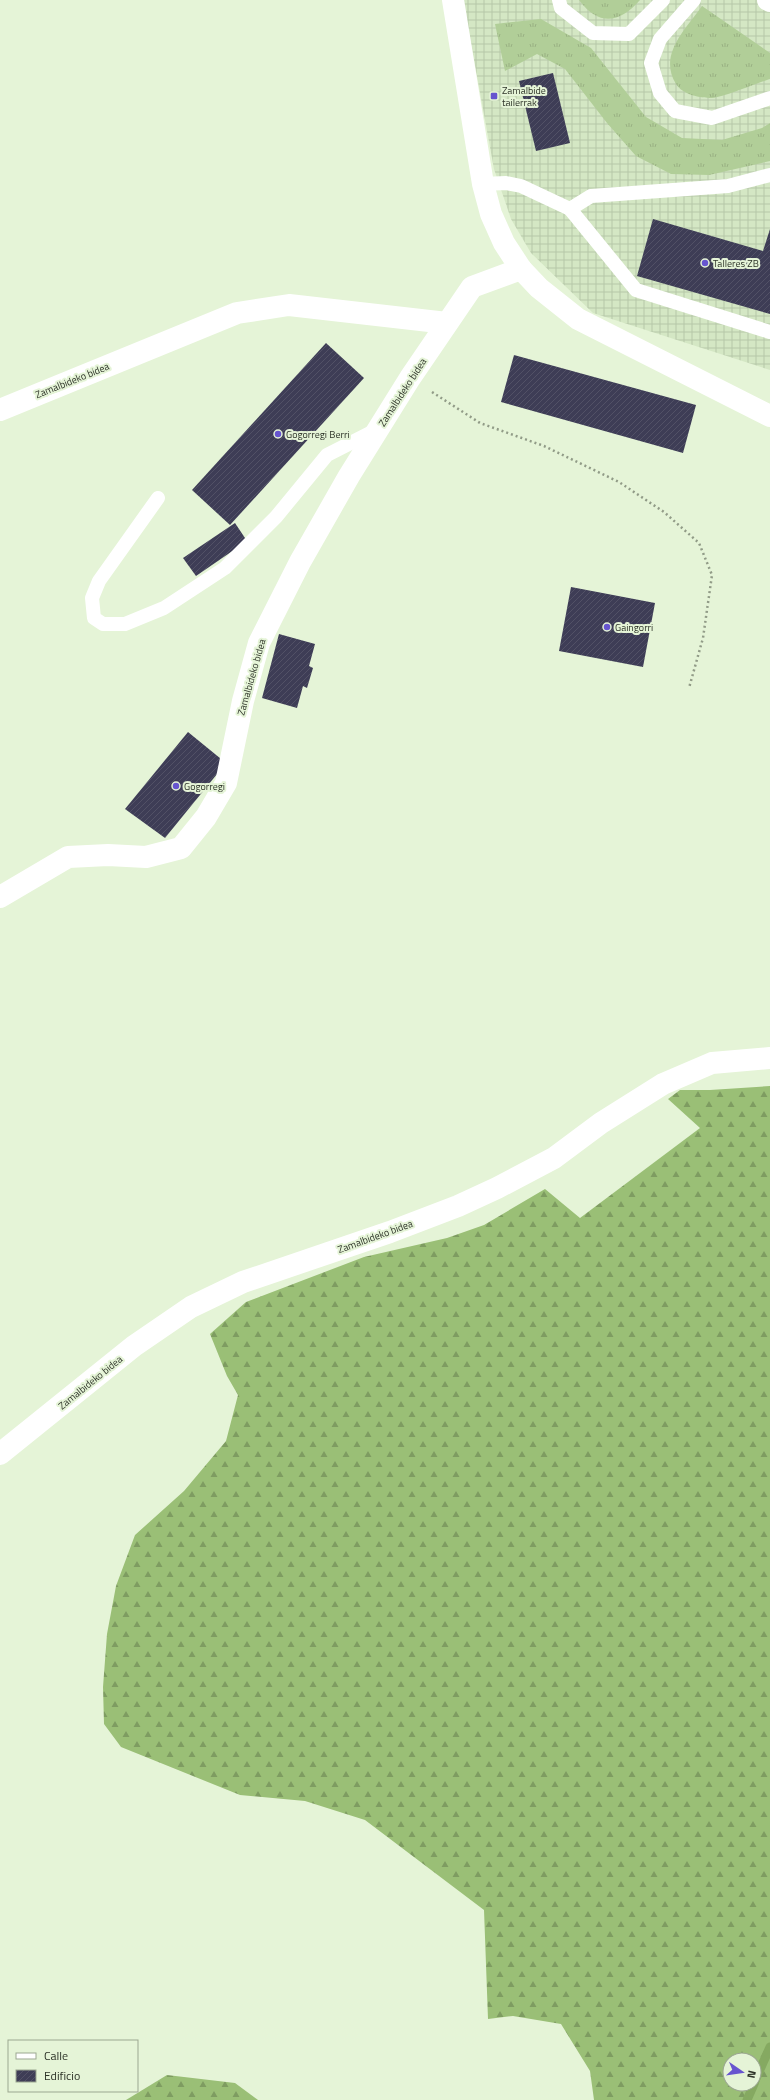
<svg xmlns="http://www.w3.org/2000/svg" width="770" height="2100" viewBox="0 0 770 2100" font-family="'Titillium Web',sans-serif">
	<style>
		.industrial { fill: url(#industrial-grid) }
		.grass { fill: url(#grass-tufts) }
		.forest { fill: url(#forest-firs); fill-rule: evenodd }
		.lines { fill: none; stroke-linecap: round; stroke-linejoin: round }
		.stream { stroke: #85a961; stroke-width: 9 }
		.building { fill: url(#building-hatch) }
		.path { stroke: #919b87; stroke-width: 2.5; stroke-dasharray: 2 3; stroke-linecap: butt }
		.service { stroke: #fff; stroke-width: 14 }
		.minor { stroke: #fff; stroke-width: 22 }
		.tertiary { stroke: #fff; stroke-width: 22 }
		.poi-dot { fill: #6755cf; stroke: #e5f4d7; stroke-width: 1.5 }
		.labels { text-anchor: middle; stroke-width: 4; stroke-linejoin: round; paint-order: stroke }
		.poi-label { font-size: 10px; fill: #2d3328; stroke: #e5f4d7; text-anchor: start }
		.street-label { font-size: 10px; fill: #2d3328; stroke: #e5f4d7 }
	</style>
	<defs>
		<pattern id="industrial-grid" width="8" height="8" patternUnits="userSpaceOnUse"><rect width="8" height="8" fill="#d4e7c4"/><path d="M0 4h8M4 0v8" fill="none" stroke="#b6c7a8"/></pattern>
		<pattern id="grass-tufts" width="24" height="20" patternUnits="userSpaceOnUse"><rect width="24" height="20" fill="#b1ce98"/><path d="M3 7l-1-3M5 7V3M7 7l1-3M15 17l-1-3M17 17v-4M19 17l1-3" fill="none" stroke="#99b183"/></pattern>
		<pattern id="forest-firs" width="22" height="20" patternUnits="userSpaceOnUse"><rect width="22" height="20" fill="#9abf76"/><path d="M5 1l3.5 6h-7zM16 11l3.5 6h-7z" fill="#7e9c61"/></pattern>
		<pattern id="building-hatch" width="6" height="6" patternUnits="userSpaceOnUse"><rect width="6" height="6" fill="#3e3d56"/><path d="M-1 1l2-2M0 6l6-6M5 7l2-2" fill="none" stroke="#525166"/></pattern>
	</defs>
	<rect width="100%" height="100%" fill="#e5f4d7"/>
	<path class="industrial" d="M 463,0 L 770,0 L 770,370 L 593,313 L 531,253 L 511,219 L 494,169 Z"/>
	<g class="grass">
		<path d="M 579,0 L 640,0 C 620,23 599,27 579,0 Z"/>
		<path d="M 702,6 L 770,53 L 770,79 C 757,83 724,97 712,98 C 700,98 683,95 676,84 C 658,55 685,30 702,6 Z"/>
		<path d="M 541,19 L 591,48 L 646,117 L 682,138 L 722,140 L 762,128 L 770,123 L 770,161 L 709,175 L 671,174 L 636,156 L 607,123 L 565,69 L 537,54 L 505,71 L 495,24 Z"/>
	</g>
	<g class="forest">
		<path d="M 770,1086 L 770,2100 L 594,2100 L 590,2071 L 561,2024 L 513,2016 L 488,2019 L 484,1910 L 365,1820 L 305,1801 L 240,1795 L 121,1747 L 104,1724 L 103,1687 L 107,1634 L 116,1586 L 135,1535 L 184,1491 L 226,1441 L 238,1395 L 227,1376 L 210,1334 L 246,1302 L 364,1257 L 447,1238 L 484,1225 L 545,1189 L 580,1218 L 700,1128 L 668,1099 L 680,1090 L 710,1090 ZM 730,2060 L 754,2060 L 754,2084 L 730,2084 Z"/>
		<path d="M 167,2075 L 235,2083 L 258,2100 L 126,2100 Z"/>
	</g>
	<g class="lines">
		<g class="stream">
			<path d="M 754,2083 L 770,2047"/>
			<path d="M 747,2100 L 754,2084"/>
		</g>
	</g>
	<g class="building">
		<path d="M 553,73 L 570,143 L 536,151 L 519,81 Z"/>
		<path d="M 653,219 L 763,251 L 770,229 L 770,314 L 637,276 Z"/>
		<path d="M 326,343 L 364,378 L 230,525 L 192,490 Z"/>
		<path d="M 514,355 L 696,405 L 683,453 L 501,402 Z"/>
		<path d="M 235,523 L 247,541 L 196,576 L 183,558 Z"/>
		<path d="M 571,587 L 655,603 L 643,667 L 559,651 Z"/>
		<path d="M 279,634 L 315,644 L 309,666 L 313,668 L 307,688 L 303,686 L 297,708 L 262,698 Z"/>
		<path d="M 188,732 L 226,763 L 165,838 L 125,809 Z"/>
	</g>
	<g class="lines">
		<path class="path" d="M 432,392 L 480,423 L 544,446 L 619,482 L 664,512 L 699,543 L 712,575 L 703,638 L 689,688"/>
		<g class="service">
			<path d="M 559,0 L 561,8 L 593,33 L 629,34 L 663,0"/>
			<path d="M 694,0 L 660,39 L 651,63 L 660,93 L 675,111 L 712,118 L 770,98"/>
			<path d="M 483,184 L 506,183 L 521,186 L 570,209 L 636,290 L 770,332"/>
			<path d="M 570,209 L 591,196 L 728,186 L 770,175"/>
			<path d="M 158,498 L 99,581 L 92,598 L 94,618 L 103,624 L 125,624 L 164,608 L 225,568 L 276,517 L 327,455 L 376,430"/>
		</g>
		<g class="minor">
			<path d="M 768,0 L 770,1"/>
			<path d="M 0,410 L 237,313 L 289,305 L 447,323"/>
			<path d="M 0,897 L 68,857 L 108,855 L 146,857 L 181,848 L 206,817 L 226,783 L 243,701 L 259,643 L 300,562 L 349,476 L 410,378 L 472,287 L 521,269"/>
			<path d="M 0,1454 L 134,1346 L 191,1307 L 243,1282 L 390,1232 L 458,1206 L 497,1188 L 554,1158 L 601,1123 L 663,1084 L 712,1063 L 770,1058"/>
		</g>
		<path class="tertiary" d="M 453,0 L 483,184 L 491,214 L 504,243 L 521,269 L 539,288 L 578,319 L 770,416"/>
	</g>
	<g class="poi-dot">
		<rect x="490" y="92" width="8" height="8" rx="2"/>
		<circle cx="705" cy="263" r="4"/>
		<circle cx="278" cy="434" r="4"/>
		<circle cx="607" cy="627" r="4"/>
		<circle cx="176" cy="786" r="4"/>
	</g>
	<g class="labels">
		<g class="poi-label">
			<text x="502" y="94">Zamalbide<tspan x="502" dy="12">tailerrak</tspan></text>
			<text x="713" y="267">Talleres ZB</text>
			<text x="286" y="438">Gogorregi Berri</text>
			<text x="615" y="631">Gaingorri</text>
			<text x="184" y="790">Gogorregi</text>
		</g>
		<g class="street-label">
			<text transform="translate(72 380) rotate(-22)" y="4">Zamalbideko bidea</text>
			<text transform="translate(402 392) rotate(-57)" y="4">Zamalbideko bidea</text>
			<text transform="translate(251 677) rotate(-74)" y="4">Zamalbideko bidea</text>
			<text transform="translate(375 1236) rotate(-20)" y="4">Zamalbideko bidea</text>
			<text transform="translate(90 1382) rotate(-39)" y="4">Zamalbideko bidea</text>
		</g>
	</g>
	<rect x="8" y="2040" width="130" height="52" fill="#e5f4d7" stroke="#9ba791"/>
	<rect x="16" y="2053" width="20" height="6" fill="#ffffff" stroke="#9ba791"/>
	<text x="44" y="2060" font-size="12" fill="#2d3328">Calle</text>
	<rect x="16" y="2070" width="20" height="12" fill="url(#building-hatch)" stroke="#9ba791"/>
	<text x="44" y="2080" font-size="12" fill="#2d3328">Edificio</text>
	<g transform="translate(742 2072) rotate(103)"><circle r="19" fill="#e5f4d7" stroke="#9ba791"/>
	<path d="M0-3L7 15L0 10L-7 15Z" fill="#6755cf"/>
	<text y="-6" font-size="11" font-weight="bold" text-anchor="middle" fill="#2d3328">N</text>
	</g>
</svg>
